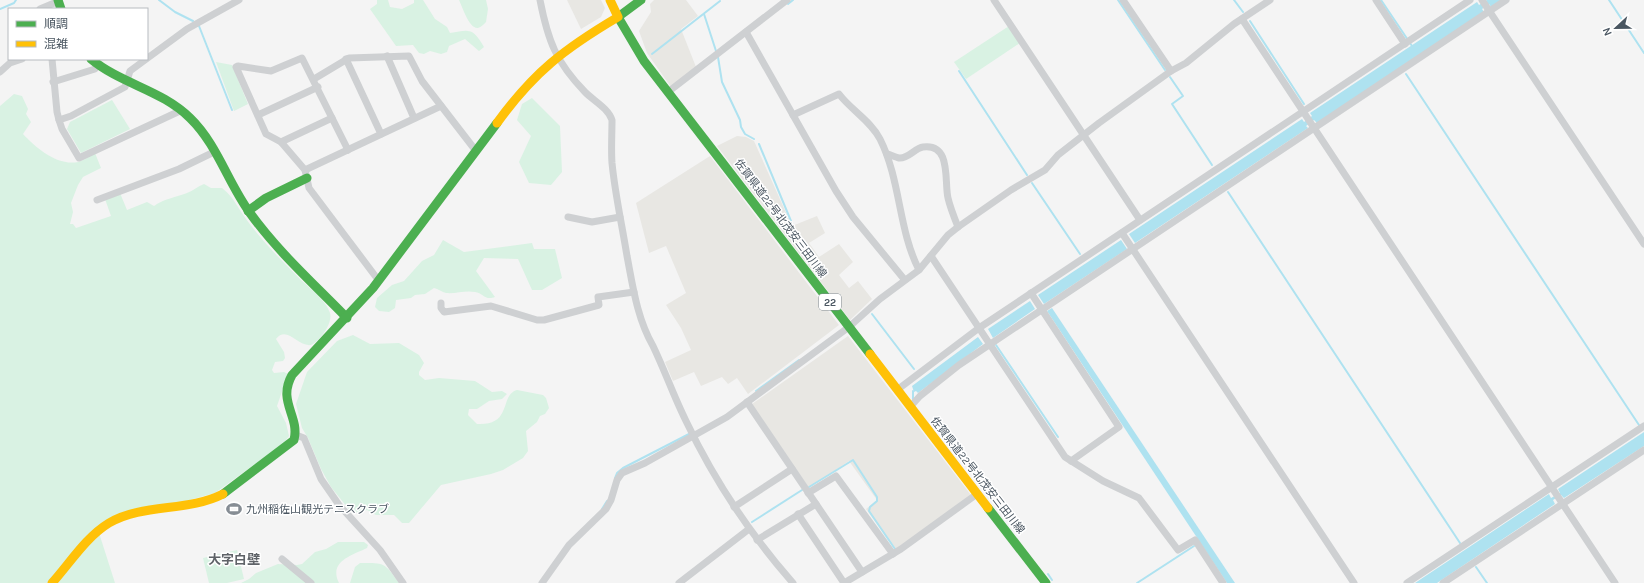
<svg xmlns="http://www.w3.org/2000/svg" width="1644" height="583" viewBox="0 0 1644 583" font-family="Karla,'Noto Sans JP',sans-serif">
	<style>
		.commercial { fill: #e8e7e3 }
		.green { fill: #d9f2e3 }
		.water { fill: #aee2f0 }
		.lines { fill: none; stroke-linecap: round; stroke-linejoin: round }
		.stream { stroke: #aee2f0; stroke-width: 2 }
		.street { stroke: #ced0d2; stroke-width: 7 }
		.fast { stroke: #4caf50; stroke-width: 9 }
		.slow { stroke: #ffc107; stroke-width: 9 }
		.labels { text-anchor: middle; stroke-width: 3; stroke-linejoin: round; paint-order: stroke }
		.shield { fill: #fff; stroke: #808990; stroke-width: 1 }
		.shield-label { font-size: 10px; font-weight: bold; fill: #4a5661 }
		.street-label { font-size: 11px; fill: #4a5661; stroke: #fff }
		.poi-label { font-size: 11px; fill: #4a5661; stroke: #fff; text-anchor: start }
		.quarter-label { font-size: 13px; font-weight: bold; fill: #5f6368; stroke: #fff }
	</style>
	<rect width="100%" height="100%" fill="#f4f4f4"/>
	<g class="commercial">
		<path d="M 567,0 L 601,0 L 605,8 L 601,17 L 581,29 Z"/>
		<path d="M 654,0 L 686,0 L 698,16 L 681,29 L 696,67 L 671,87 L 647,53 L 639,31 L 651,12 L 650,4 Z"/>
		<path d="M 737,136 L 746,137 L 754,141 L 792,226 L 817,216 L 825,233 L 809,243 L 819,257 L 839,244 L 853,262 L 839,275 L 849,288 L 858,281 L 872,299 L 850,320 L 717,146 Z"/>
		<path d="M 710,156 L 839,325 L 748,394 L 737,378 L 728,384 L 722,377 L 701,386 L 694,372 L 673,381 L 665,362 L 691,350 L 681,328 L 666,305 L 686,293 L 666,246 L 649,253 L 636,203 Z"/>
		<path d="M 848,336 L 971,495 L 896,549 L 866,509 L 877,500 L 849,461 L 809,488 L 752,404 Z"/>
	</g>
	<g class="green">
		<path d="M 377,0 L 388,0 L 390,7 L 402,9 L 414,3 L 414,0 L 423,0 L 435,19 L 447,27 L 450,33 C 470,29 473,28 484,47 L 479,51 L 465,39 L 449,46 L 447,52 L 441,54 L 430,51 L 424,54 L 419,53 L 413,45 L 396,46 L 370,9 L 377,4 Z"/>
		<path d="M 459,0 L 486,0 L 488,9 L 486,22 C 484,24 481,27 478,28 C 469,29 462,6 459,0 Z"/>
		<path d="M 1009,26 L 1020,43 L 966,79 L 954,62 Z"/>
		<path d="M 216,62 L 232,65 L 248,104 L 234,111 Z"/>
		<path d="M 14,94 L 22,96 L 28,109 L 26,114 L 31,122 L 23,134 C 36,148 57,166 78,162 C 83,161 90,156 95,153 L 101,168 L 83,177 L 78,185 L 71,203 L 73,212 L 70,224 L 73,224 L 76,228 L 111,216 L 105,199 L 120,193 L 127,210 L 147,202 L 154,206 C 164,199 176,197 187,193 C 193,191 198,186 204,184 L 211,188 L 222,188 C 233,196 238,208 246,219 C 262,241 281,260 300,279 C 309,288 326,300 330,313 C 333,323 320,341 311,345 C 298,347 287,325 276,339 L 284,352 L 285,358 L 283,361 L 275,362 L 272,370 L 274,373 L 284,372 L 288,374 L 277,406 L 286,423 L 289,436 L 284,443 L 215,493 L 99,525 L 100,536 L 115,583 L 0,583 L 0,106 Z"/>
		<path d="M 532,98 L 560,126 L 562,172 L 551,185 L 529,183 L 519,162 L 531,136 L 517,120 L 522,104 Z"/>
		<path d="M 112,100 L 130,129 L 81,153 L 67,129 L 70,122 Z"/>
		<path d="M 443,240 L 464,252 L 532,243 L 534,249 L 555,249 L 562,278 L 542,290 L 532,290 L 518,259 L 484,258 L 476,271 L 495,297 C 485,301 483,293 475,292 C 465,290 456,294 446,293 C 442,292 438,289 434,288 L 425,294 L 415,295 L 411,298 L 396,300 L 395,308 L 389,312 L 379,311 L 375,307 L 377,298 L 392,285 L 404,281 L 422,261 L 434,255 Z"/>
		<path d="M 353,335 L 370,344 L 399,343 L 419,355 L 424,363 L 419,372 L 419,375 L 425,380 L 439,378 L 475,381 L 492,392 L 502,391 L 507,394 L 502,399 L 489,401 L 477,409 L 469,409 L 468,415 L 477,424 C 513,426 499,395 517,390 L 543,395 L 546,398 L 549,408 L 545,414 L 540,416 L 537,422 L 526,431 L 528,451 L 523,458 L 503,470 L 491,474 L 441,485 L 409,523 L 402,523 L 394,515 L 376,515 L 367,510 L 359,513 L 351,512 L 331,487 L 321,469 L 308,438 L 302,428 L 296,404 L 307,372 L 337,341 Z"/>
		<path d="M 338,542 L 364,542 L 368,545 L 367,548 C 353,555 328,561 339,583 L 241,583 L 249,579 L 256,573 L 278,564 L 297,565 L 302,564 L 315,552 L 326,549 Z"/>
		<path d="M 237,550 L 244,579 L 227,583 L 209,583 L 203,558 Z"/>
		<path d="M 360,563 C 385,563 384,562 399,583 L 350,583 L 355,567 Z"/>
	</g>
	<g class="water">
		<path d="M 1487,0 L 1501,0 L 1491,7 L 1489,4 L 1482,9 L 1484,12 L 1317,123 L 1314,120 L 1306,126 L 1308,128 L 1135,243 L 1129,234 L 1302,119 L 1304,122 L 1312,116 L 1310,113 L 1477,2 L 1479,5 Z"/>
		<path d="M 1121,240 L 1127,249 L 1044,304 L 1038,295 Z"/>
		<path d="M 1030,301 L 1035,309 L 993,338 L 988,329 Z"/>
		<path d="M 1052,308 L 1235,583 L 1227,583 L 1047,311 Z"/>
		<path d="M 978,337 L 983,344 L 918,393 L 916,391 L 914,392 L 912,386 Z"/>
		<path d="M 1644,432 L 1644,446 L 1564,498 L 1561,495 L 1553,500 L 1555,504 L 1437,583 L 1415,583 L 1549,494 L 1551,498 L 1560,493 L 1558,489 Z"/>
	</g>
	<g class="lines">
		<g class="stream">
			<path d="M 159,0 L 175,12 L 193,21"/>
			<path d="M 1118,0 L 1165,70"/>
			<path d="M 1234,0 L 1243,12"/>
			<path d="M 1381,0 L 1412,46"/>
			<path d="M 1609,0 L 1644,53"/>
			<path d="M 788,4 L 793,0"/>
			<path d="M 0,9 L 14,3 L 16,0"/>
			<path d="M 704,14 L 716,51"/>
			<path d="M 1250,21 L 1304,104"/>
			<path d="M 199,26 L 232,110"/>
			<path d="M 652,54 L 720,1"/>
			<path d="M 718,57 L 722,82 L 740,120 L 741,127 L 745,134 L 754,139"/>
			<path d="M 959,71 L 1027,175"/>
			<path d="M 1406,74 L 1639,425"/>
			<path d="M 1170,77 L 1183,96 L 1172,104 L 1212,165"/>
			<path d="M 759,144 L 791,221"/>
			<path d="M 1032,183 L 1080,254"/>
			<path d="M 1228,192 L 1460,543"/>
			<path d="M 786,229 L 789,226"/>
			<path d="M 872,314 L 914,369"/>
			<path d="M 996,345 L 1058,437"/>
			<path d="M 756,391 L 799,360"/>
			<path d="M 913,391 L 913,399"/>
			<path d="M 615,478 L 617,473 L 623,468 L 689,434"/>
			<path d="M 809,487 L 853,460 L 877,497 L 877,501 L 870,507 L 869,511 L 895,549"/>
			<path d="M 602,509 L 607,501"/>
			<path d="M 752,522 L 802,490"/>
			<path d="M 1476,567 L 1487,583"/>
			<path d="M 1048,574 L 1052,580"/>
			<path d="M 1137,583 L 1194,546"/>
		</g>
		<g class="street">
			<path d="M 540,0 C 548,41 556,62 585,92 C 594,101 608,108 612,120 C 612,134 611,149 612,163 C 615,194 622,225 627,256 C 633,287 637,318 653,346 C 665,371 674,397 686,421 C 714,480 750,534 793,583"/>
			<path d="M 994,0 L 1140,220"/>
			<path d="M 1123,0 L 1171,71"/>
			<path d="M 1376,0 L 1405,44"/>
			<path d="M 1482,0 L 1644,244"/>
			<path d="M 40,9 L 59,1"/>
			<path d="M 1242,19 L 1615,583"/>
			<path d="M 746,32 L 836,191 L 853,217 L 904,279"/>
			<path d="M 387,56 L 414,118"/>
			<path d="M 52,59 L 57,112 L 59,120"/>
			<path d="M 346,59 L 381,134"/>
			<path d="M 0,72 L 10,63 L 22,59"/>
			<path d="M 314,79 L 349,58 L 409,56 L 422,81 L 476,151"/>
			<path d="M 53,82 L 95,69 L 97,64"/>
			<path d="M 668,92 L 787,0"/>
			<path d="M 182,110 L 79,158 L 62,129 L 59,120 L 71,116 L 125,87 L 130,71 L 187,29 L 239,0"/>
			<path d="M 258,115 L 318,87"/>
			<path d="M 793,115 L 839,94 C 851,110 871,121 880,139 C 901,181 898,229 919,270"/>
			<path d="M 281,142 L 332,118"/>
			<path d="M 348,150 L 302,58 L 271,71 L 238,66 L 236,67 L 266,134 L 281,142 L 305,170 L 309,188 L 379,281"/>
			<path d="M 887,154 C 891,155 895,157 899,158 C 908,159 915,148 923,147 C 952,143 944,182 948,198 C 950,207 954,217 958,227"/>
			<path d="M 305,170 L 441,106"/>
			<path d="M 97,200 L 179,169 L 214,152"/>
			<path d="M 568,217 L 592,222 L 620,217"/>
			<path d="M 1122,233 L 1354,583"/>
			<path d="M 931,256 L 1065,457 L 1103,481 L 1139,498 L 1178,550 L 1195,540 L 1223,583"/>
			<path d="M 1031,293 L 1119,427 L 1071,461"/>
			<path d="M 441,303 L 441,308 L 444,312 L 491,306 L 537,320 L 544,320 L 599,305 L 598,297 L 634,292"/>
			<path d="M 897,390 L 979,328 L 1470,0"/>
			<path d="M 747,402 L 862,572"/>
			<path d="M 910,407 L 920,396 L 959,365 L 1506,0"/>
			<path d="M 296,435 L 304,438 L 321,479 L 339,505 L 380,550 L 403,583"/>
			<path d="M 808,493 L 836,476 L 893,554"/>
			<path d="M 734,507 L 792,469"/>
			<path d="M 798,514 L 844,583"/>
			<path d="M 757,540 L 816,504"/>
			<path d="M 282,559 L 311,583"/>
			<path d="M 542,583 L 569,545 L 606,509 L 611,500 L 617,480 L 622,473 L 645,463 L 727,417 L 849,327 L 880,299 L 919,270 L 948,235 L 958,227 L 1011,190 L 1045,170 L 1058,155 L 1099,123 L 1171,71 L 1186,63 L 1234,24 L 1270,0"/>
			<path d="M 679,583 L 749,529"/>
			<path d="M 844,583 L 901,549 L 977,494"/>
			<path d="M 1407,583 L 1644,426"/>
			<path d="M 1443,583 L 1644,450"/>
		</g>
		<g class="fast">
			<path d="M 58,0 L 61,9"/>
			<path d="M 641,0 L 618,17 L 644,61 L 870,354"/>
			<path d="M 91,59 C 121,84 162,90 190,118 C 217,144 228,183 250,213 C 278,252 314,284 347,318"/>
			<path d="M 248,211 L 266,198 L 307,178"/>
			<path d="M 223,494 L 294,440 C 300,416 277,402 292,375 L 373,288 L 497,123"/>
			<path d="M 988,508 L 1046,583"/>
		</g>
		<g class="slow">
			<path d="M 497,123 C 534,72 564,49 618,17 L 610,0"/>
			<path d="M 870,354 L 988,508"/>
			<path d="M 52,583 C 70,563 86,537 109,523 C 143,503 188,512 223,494"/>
		</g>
	</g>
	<defs>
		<symbol id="stadium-bare" viewBox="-9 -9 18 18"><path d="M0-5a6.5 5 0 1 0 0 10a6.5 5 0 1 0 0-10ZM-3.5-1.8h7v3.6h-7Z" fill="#868d94" stroke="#fff" stroke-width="2.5" paint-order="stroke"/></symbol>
	</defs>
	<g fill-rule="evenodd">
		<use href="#stadium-bare" x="223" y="498" width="22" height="22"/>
	</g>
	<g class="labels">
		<rect class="shield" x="819" y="294" width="22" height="16" rx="3"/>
		<g class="shield-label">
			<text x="830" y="306">22</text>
		</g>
		<g class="street-label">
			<text transform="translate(781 218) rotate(53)" y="4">佐賀県道22号北茂安三田川線</text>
			<text transform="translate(978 475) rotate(52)" y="4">佐賀県道22号北茂安三田川線</text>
		</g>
		<g class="poi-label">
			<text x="246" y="513">九州稲佐山観光テニスクラブ</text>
		</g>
		<g class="quarter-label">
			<text x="234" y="564">大字白壁</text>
		</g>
	</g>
	<rect x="8" y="8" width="140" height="52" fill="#ffffff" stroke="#b7bbc0"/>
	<rect x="16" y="21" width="20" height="6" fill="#4caf50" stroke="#b7bbc0"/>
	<text x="44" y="28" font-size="12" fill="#4a5661">順調</text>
	<rect x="16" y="41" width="20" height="6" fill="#ffc107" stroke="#b7bbc0"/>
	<text x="44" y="48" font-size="12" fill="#4a5661">混雑</text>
	<g transform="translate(1616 28) rotate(248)" stroke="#ffffff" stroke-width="3" paint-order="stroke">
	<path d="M0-3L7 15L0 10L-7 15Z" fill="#4a5661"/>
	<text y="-6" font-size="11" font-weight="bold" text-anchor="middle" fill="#4a5661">N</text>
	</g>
</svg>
